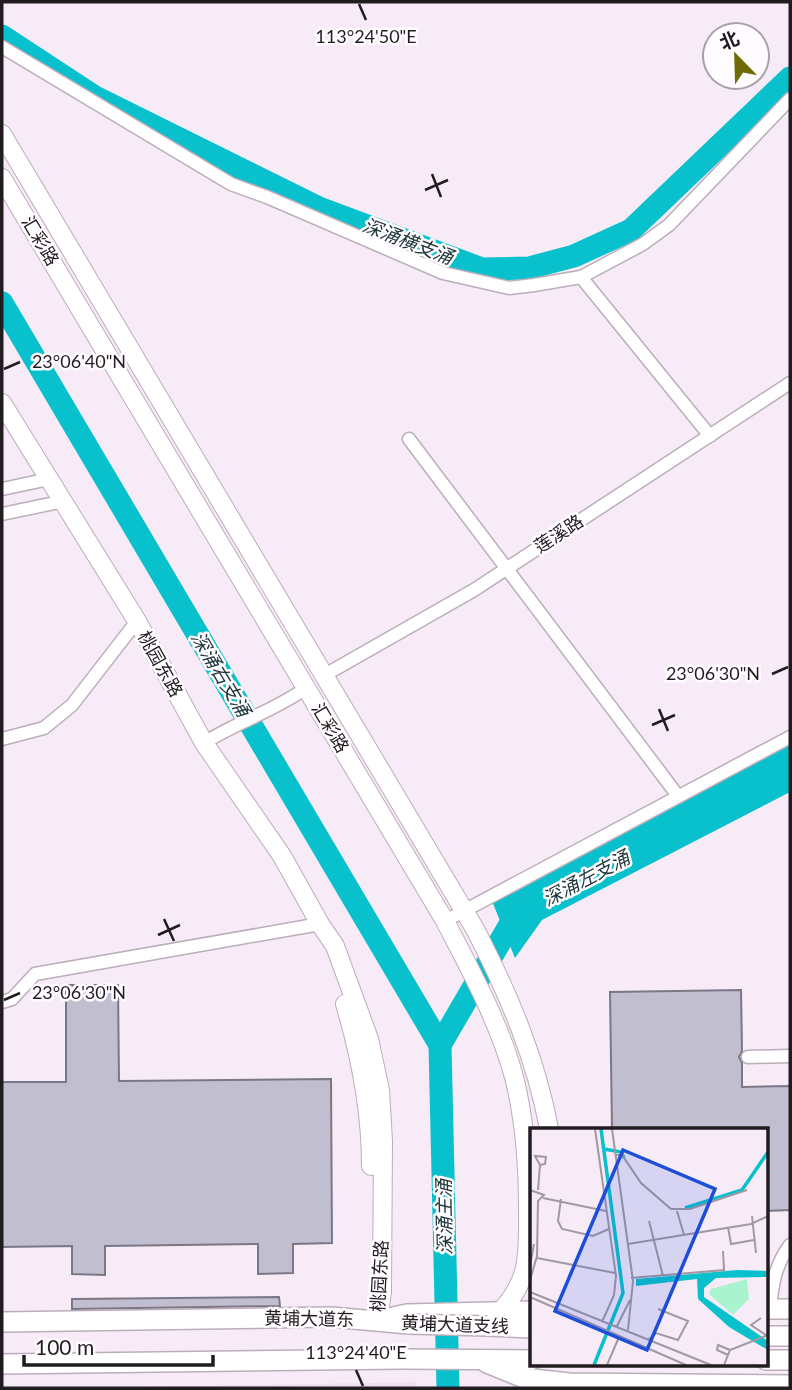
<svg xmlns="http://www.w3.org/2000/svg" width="792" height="1390" viewBox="0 0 792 1390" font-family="Lato,'Noto Sans SC',sans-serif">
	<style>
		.built { fill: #f1def0 }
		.water { fill: #09c1cc }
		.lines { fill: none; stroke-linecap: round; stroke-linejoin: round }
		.river { stroke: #09c1cc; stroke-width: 23 }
		.building { fill: #c1bfcf; stroke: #7a7786; stroke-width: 2 }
		.street-casing { stroke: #bbaeba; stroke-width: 15 }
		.secondary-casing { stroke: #bbaeba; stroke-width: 20 }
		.primary-casing { stroke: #bbaeba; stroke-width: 22 }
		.street { stroke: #fff; stroke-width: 12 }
		.secondary { stroke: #fff; stroke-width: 18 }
		.primary { stroke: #fff; stroke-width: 19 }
		.primary-bridge-casing { stroke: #bbaeba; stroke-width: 22; stroke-linecap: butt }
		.primary-bridge { stroke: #fff; stroke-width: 19 }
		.ticks { fill: none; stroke: #211c20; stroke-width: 2.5 }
		.labels { text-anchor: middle; stroke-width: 5; stroke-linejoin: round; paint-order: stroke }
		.street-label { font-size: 18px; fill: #211c20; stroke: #fffcff }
		.water-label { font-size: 19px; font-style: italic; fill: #20393b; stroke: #fffcff }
		.inset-river { fill: none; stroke: #09c1cc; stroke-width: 3.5 }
		.inset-road { fill: none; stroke: #a298a2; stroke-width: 2 }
		.view { fill: #1d4ed8; fill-opacity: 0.15; stroke: #1d4ed8; stroke-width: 3.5 }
		.inset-edge { fill: none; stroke: #211c20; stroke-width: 3.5 }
		.ticks-label { font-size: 18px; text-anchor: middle; fill: #211c20; stroke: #fffcff; stroke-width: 5; stroke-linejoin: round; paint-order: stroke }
	</style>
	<rect width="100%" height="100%" fill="#f8ebf8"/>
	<path class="built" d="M 416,1382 L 416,1388 L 81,1388 Z"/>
	<path class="water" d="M 790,743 L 790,792 L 542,920 L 515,958 L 492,901 Z"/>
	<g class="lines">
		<g class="river">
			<path d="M 2,36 L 95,97 L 319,208 L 482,269 L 529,268 L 574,256 L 631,230 L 790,78"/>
			<path d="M 2,303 L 440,1045 L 448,1388"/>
			<path d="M 440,1045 L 515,916 L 525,910"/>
		</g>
	</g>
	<g class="building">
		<path d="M 66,985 L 118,985 L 119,1081 L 331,1079 L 332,1243 L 293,1244 L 293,1273 L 258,1274 L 258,1244 L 105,1246 L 105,1275 L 72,1274 L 72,1246 L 2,1247 L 2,1082 L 66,1082 Z"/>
		<path d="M 741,990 L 742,1051 L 739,1057 L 742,1063 L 742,1087 L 790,1086 L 790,1210 L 766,1211 L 766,1129 L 612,1129 L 610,992 Z"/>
		<path d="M 279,1297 L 280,1306 L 72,1309 L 72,1299 Z"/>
	</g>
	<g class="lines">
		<defs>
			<g id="street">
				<path d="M 2,47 L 231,184 L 267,197 L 443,273 L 509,288 L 534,285 L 581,277 L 643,244 L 669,225 L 790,99"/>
				<path d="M 581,277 L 710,436"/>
				<path d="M 409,439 L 678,796"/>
				<path d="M 2,489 L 49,479"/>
				<path d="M 2,514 L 64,501"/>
				<path d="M 323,676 L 474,590 L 790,383"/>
				<path d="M 2,739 L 44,728 L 72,705 L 137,621"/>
				<path d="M 204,743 C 237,722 274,711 306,688"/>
				<path d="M 445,921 L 790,737"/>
				<path d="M 2,1002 L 12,999 L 35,974 L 320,924"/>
				<path d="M 748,1057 L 790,1056"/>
				<path d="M 770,1309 C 772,1285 775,1265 790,1245"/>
			</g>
			<g id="secondary">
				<path d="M 2,134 L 475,929 C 508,993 536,1058 549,1129"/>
				<path d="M 2,178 L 445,921 C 471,971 499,1022 514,1077 C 525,1120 528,1165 528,1210 C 528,1253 531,1280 499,1313"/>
				<path d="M 2,403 L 137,621 L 204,743 L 282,856 L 320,924 L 335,946 L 369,1039 L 380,1090 L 383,1141 L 382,1292 L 378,1321"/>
				<path d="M 345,1004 C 361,1058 371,1109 371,1166"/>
			</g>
			<g id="primary">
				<path d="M 766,1309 L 790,1309"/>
				<path d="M 393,1317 L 407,1314 L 531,1311"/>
				<path d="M 2,1322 L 331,1317 L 409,1324"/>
				<path d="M 487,1326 L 531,1328"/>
				<path d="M 766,1336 L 790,1336"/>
				<path d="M 766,1360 L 790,1360"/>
				<path d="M 487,1363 L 524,1378 L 569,1383 L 790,1385"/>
				<path d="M 2,1364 L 401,1359 L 531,1360"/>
			</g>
		</defs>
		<use href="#street" class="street-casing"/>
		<use href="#secondary" class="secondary-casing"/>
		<use href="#primary" class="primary-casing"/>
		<use href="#street" class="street"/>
		<use href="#secondary" class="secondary"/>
		<use href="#primary" class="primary"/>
		<defs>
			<path id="primary-bridge" d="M 409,1324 L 487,1326"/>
		</defs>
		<use href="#primary-bridge" class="primary-bridge-casing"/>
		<use href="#primary-bridge" class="primary-bridge"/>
	</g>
	<path class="ticks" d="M 359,4 L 366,20M 432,174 L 441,197M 425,190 L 448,180M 4,369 L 20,362M 772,674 L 788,667M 659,709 L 668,731M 652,725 L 675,715M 164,919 L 174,941M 158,935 L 180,925M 4,1000 L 20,993M 356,1370 L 363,1386"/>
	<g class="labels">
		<g class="street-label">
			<text transform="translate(40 241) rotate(59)" y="6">汇彩路</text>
			<text transform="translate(559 534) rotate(-33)" y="6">莲溪路</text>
			<text transform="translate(160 664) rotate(61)" y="6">桃园东路</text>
			<text transform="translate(330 728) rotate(59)" y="6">汇彩路</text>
			<text transform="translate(380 1276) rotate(-87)" y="6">桃园东路</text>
			<text transform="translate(309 1319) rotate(1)" y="6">黄埔大道东</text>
			<text transform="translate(455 1325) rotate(2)" y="6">黄埔大道支线</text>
		</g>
		<g class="water-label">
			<text transform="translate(408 241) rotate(21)" y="7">深涌横支涌</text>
			<text transform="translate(221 674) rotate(59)" y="7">深涌右支涌</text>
			<text transform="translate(586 878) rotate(-28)" y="7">深涌左支涌</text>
			<text transform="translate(444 1217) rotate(-91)" y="7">深涌主涌</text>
		</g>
	</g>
	<g transform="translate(530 1128)">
		<rect width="238" height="238" fill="#f8ebf8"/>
		<path d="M 217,151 L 219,171 L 203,187 L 179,166 L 181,161 Z" fill="#a9f3cf"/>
		<path d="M 207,142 L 238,143 L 238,149 L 186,150 L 174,160 L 174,169 L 238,213 L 238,222 L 199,199 L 168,171 L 167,151 L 106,158 L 106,151 Z" fill="#09c1cc"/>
		<path class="inset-river" d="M 74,21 L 91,24 L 94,30M 155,80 L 212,62 L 238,24M 64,237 L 93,165 L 71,1"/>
		<path class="inset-road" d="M 65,1 L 86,148 L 84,167 L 72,194M 82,1 L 103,153 L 98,202M 86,27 L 92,27 L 111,55 L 141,81 L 160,81 L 217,62M 0,62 L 14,67 L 8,73 L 7,128 L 0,152M 8,62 L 10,37 L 5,28 L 16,29 L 15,36 L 10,37M 13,70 L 76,83M 31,71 L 28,93 L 32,101 L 63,108 L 79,101M 147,83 L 154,107M 222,88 L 226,125M 119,93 L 133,148M 198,99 L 201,116 L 224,112M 98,116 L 221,96 L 238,88M 7,130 L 85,145M 0,138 L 4,116M 101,150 L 194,142 L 193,123M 0,164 L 181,237M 0,169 L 156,237M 231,190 L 221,197 L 236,207M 87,198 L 100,172M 118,212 L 126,205 L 148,212 L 158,193 L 128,181M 198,227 L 187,222 L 188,217 L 200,222M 77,237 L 89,209M 194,237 L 200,222 L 238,207"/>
		<path class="view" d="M 93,22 L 185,61 L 117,222 L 25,183 Z"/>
		<rect width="238" height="238" class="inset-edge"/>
	</g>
	<g class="ticks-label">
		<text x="366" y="43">113°24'50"E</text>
		<text x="79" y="368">23°06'40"N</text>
		<text x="713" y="680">23°06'30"N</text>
		<text x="79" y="999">23°06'30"N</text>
		<text x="356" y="1359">113°24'40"E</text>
	</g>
	<rect width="792" height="1390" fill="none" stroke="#211c20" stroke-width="7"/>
	<g transform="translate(736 56) rotate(337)"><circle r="33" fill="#fffcff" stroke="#a6a2a6" stroke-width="2"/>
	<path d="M0-5L12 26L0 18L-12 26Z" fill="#6e6a06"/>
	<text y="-10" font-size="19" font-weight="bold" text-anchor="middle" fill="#211c20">北</text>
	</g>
	<path d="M24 1355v10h189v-10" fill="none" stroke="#211c20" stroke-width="3.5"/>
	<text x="35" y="1355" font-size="21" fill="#211c20" stroke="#fffcff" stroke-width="5" paint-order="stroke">100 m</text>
</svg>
